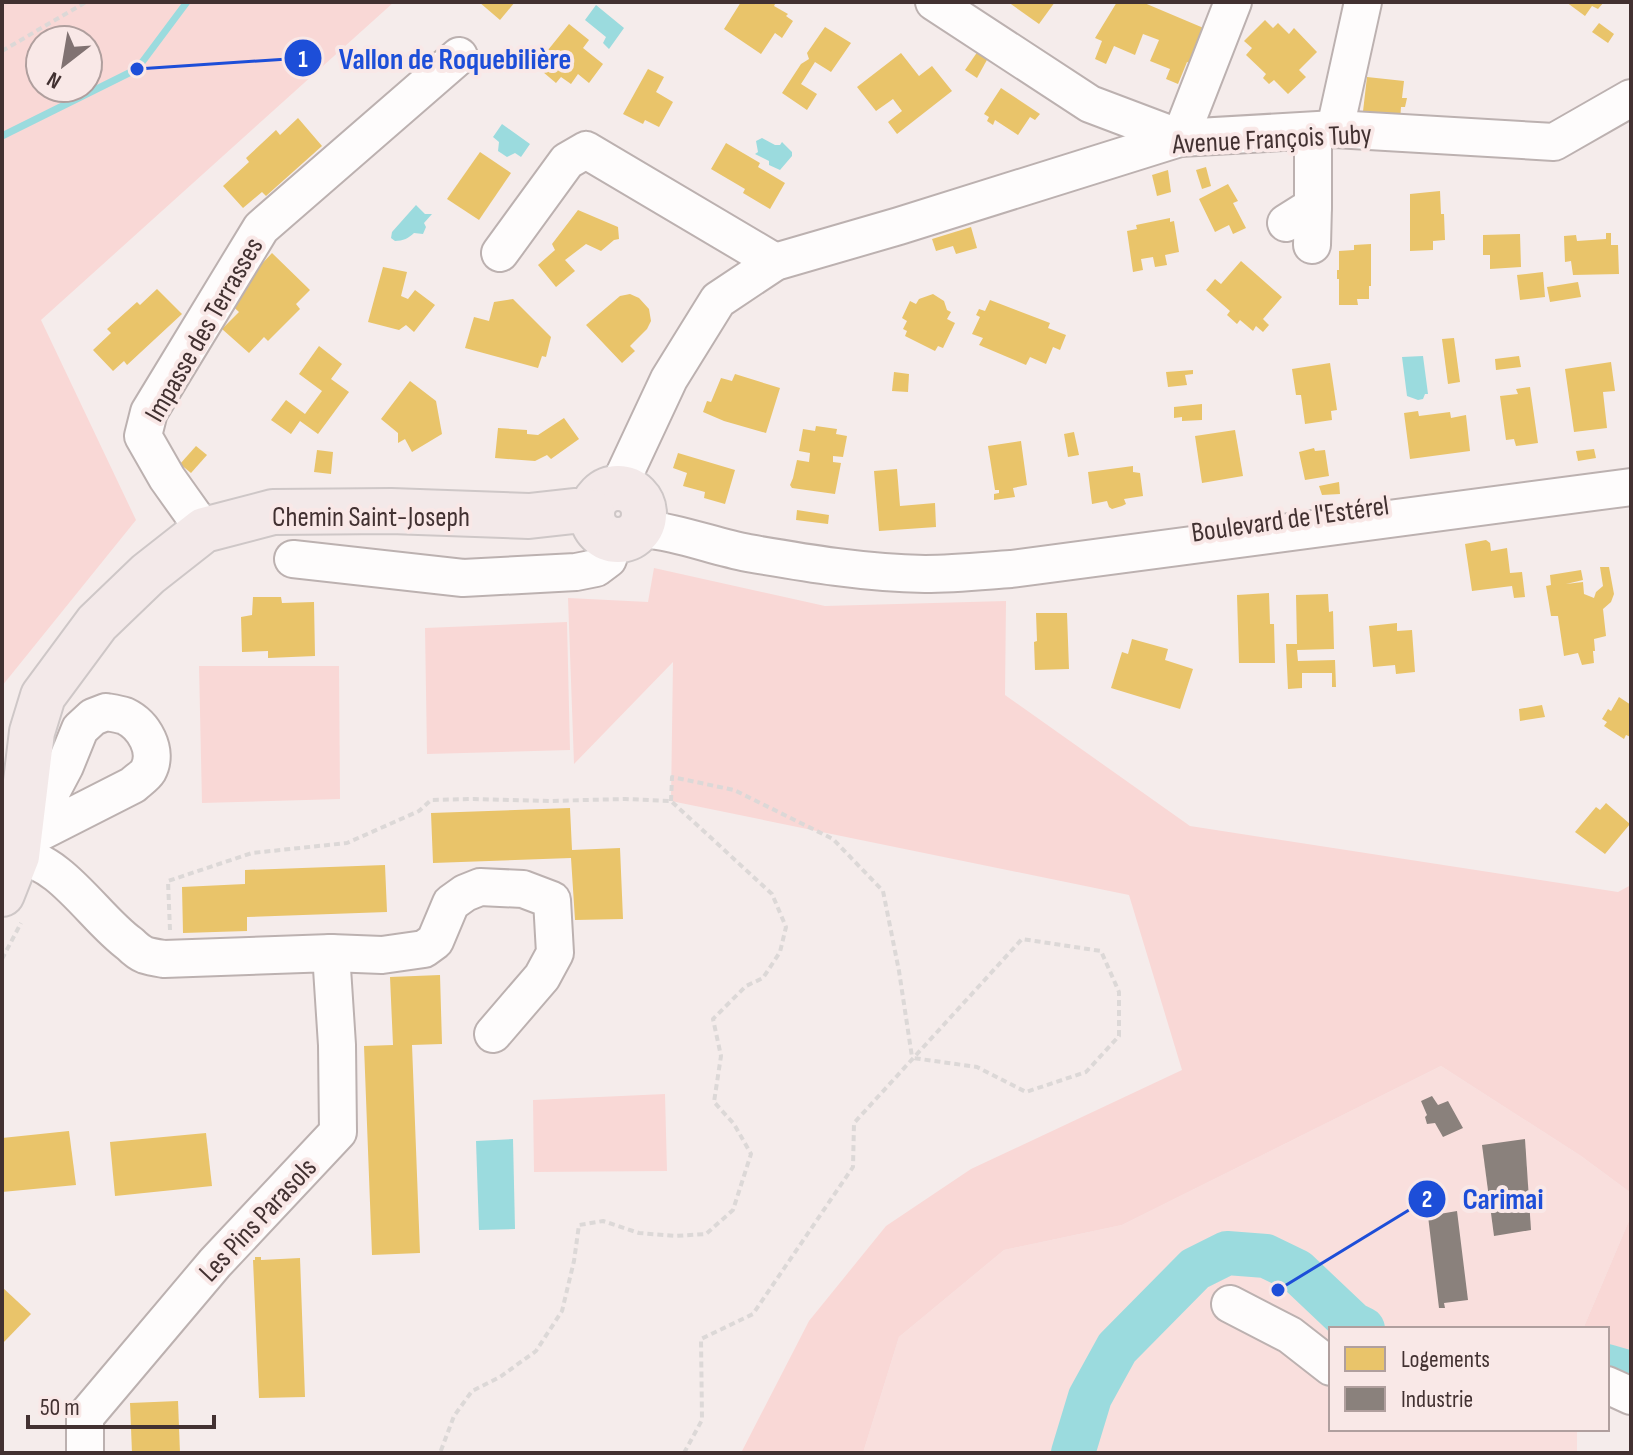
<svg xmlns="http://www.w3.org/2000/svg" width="1633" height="1455" viewBox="0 0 1633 1455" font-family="'Sofia Sans Condensed',sans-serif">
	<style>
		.built { fill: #f9dfdd }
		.green { fill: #f9d8d6; fill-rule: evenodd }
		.water { fill: #9bdbde }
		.homes { fill: #e9c46a }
		.industry { fill: #8a817c }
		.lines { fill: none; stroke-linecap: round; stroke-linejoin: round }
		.stream { stroke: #9bdbde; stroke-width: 7 }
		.river { stroke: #9bdbde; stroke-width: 44 }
		.minor-casing { stroke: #bcb1b0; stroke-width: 40 }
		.major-casing { stroke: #cec7c7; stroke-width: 48 }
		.path { stroke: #dcd8d7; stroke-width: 4; stroke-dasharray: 6 4; stroke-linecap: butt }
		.minor { stroke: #fefcfc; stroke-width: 36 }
		.major { stroke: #f3e9e9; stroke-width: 44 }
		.labels { text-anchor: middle; stroke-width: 8; stroke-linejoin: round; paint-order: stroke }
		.street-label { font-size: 28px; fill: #423131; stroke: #f9e8e7 }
		.leader { fill: none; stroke: #1d4ed8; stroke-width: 3 }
		.callout-dot { fill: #1d4ed8; stroke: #f9e8e7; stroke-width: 3 }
		.mark-label { font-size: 24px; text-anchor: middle; font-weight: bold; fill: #fff }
		.callout-label { font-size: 30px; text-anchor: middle; font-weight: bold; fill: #1d4ed8; stroke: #f9e8e7; stroke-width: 8; stroke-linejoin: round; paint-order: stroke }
	</style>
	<rect width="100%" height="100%" fill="#f5eceb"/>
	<path class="built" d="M 1441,1066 L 1581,1156 L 1631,1193 L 1631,1216 L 1583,1329 L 1331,1329 L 1331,1429 L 1577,1429 L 1577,1453 L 863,1453 L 899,1337 L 1004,1250 L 1122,1225 Z"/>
	<g class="green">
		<path d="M 2,2 L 394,2 L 41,320 L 136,520 L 2,686 ZM 40,40 L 88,40 L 88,88 L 40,88 Z"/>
		<path d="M 654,568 L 825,606 L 1006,601 L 1005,695 L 1190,826 L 1618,892 L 1631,885 L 1631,1193 L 1581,1156 L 1441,1066 L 1122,1225 L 1004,1250 L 899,1337 L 863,1453 L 741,1453 L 809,1321 L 886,1226 L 971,1169 L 1182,1070 L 1129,895 L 671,801 L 673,662 L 574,764 L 568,598 L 648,602 Z"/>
		<path d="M 567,622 L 570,750 L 427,754 L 425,628 Z"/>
		<path d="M 199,666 L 339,666 L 340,799 L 202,803 Z"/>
		<path d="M 665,1094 L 667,1171 L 534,1172 L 533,1100 Z"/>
		<path d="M 1631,1216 L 1631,1358 L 1607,1351 L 1607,1329 L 1583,1329 Z"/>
	</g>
	<g class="water">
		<path d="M 596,5 L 624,28 L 609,49 L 603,43 L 606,37 L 585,20 Z"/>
		<path d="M 502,124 L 530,144 L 521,157 L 515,153 L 507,157 L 498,151 L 499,142 L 493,137 Z"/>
		<path d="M 762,138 L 775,145 L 780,145 L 782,142 L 792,152 L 792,156 L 780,170 L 769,165 L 769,161 L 755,154 L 758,152 L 756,141 Z"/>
		<path d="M 416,205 L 425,214 L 432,214 L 424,223 L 426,227 L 423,234 L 414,233 C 409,238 403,241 395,241 L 391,238 L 392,232 Z"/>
		<path d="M 1423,356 L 1428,394 L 1425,394 L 1423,399 L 1418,400 L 1407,396 L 1402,357 Z"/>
		<path d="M 513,1139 L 515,1229 L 479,1230 L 476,1141 Z"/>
	</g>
	<g class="homes">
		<path d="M 479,2 L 515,2 L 500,20 Z"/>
		<path d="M 741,2 L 756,2 L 759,4 L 761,2 L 776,2 L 774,6 L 788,14 L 786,16 L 793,21 L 782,38 L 775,33 L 761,54 L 724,29 Z"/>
		<path d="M 1008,2 L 1055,2 L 1039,24 Z"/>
		<path d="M 1117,2 L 1142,2 L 1213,32 L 1199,66 L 1187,62 L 1178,84 L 1166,79 L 1170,69 L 1150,61 L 1159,40 L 1143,34 L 1135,55 L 1114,46 L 1106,64 L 1095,59 L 1102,41 L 1095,38 Z"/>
		<path d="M 1566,2 L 1604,2 L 1598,9 L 1592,6 L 1585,16 Z"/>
		<path d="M 1265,20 L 1273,28 L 1278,23 L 1289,34 L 1294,28 L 1317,52 L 1299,70 L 1306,77 L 1288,94 L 1274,80 L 1269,84 L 1263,78 L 1266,74 L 1246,55 L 1252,48 L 1244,41 Z"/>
		<path d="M 1599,23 L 1614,34 L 1608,43 L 1592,32 Z"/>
		<path d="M 569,24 L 589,40 L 583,48 L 603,64 L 589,83 L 578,74 L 571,84 L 561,77 L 556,83 L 543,72 L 548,65 L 544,61 L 551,51 L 548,50 Z"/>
		<path d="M 825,27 L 851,43 L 831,72 L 815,62 L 801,84 L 817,94 L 807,110 L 782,93 L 801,64 L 809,59 L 807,53 Z"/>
		<path d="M 978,51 L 988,58 L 977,78 L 965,70 Z"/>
		<path d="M 901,53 L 919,76 L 932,66 L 952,91 L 897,134 L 888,122 L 902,111 L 893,99 L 876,111 L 857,87 Z"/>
		<path d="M 648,69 L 664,77 L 656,92 L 673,102 L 659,127 L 645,120 L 643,124 L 623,114 Z"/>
		<path d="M 1367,77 L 1404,81 L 1402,98 L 1407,98 L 1405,107 L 1401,107 L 1400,121 L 1362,120 Z"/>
		<path d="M 1001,88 L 1040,114 L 1035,120 L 1030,117 L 1018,135 L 995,120 L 993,125 L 987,121 L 989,117 L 984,114 Z"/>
		<path d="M 298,118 L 322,146 L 266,196 L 262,192 L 243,208 L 223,186 L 249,162 L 246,158 L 276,130 L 280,135 Z"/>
		<path d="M 726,143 L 760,163 L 758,167 L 785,183 L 770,209 L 743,193 L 745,189 L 711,169 Z"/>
		<path d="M 480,152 L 511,173 L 479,220 L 447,199 Z"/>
		<path d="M 1206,167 L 1211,186 L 1202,189 L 1196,170 Z"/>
		<path d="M 1168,170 L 1171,192 L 1157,196 L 1152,175 Z"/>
		<path d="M 1228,184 L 1238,201 L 1233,203 L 1246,228 L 1233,234 L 1229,225 L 1215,232 L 1199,199 Z"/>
		<path d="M 1440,191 L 1441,214 L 1444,214 L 1445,240 L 1433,241 L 1433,250 L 1410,251 L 1410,194 Z"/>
		<path d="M 578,210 L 618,227 L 619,239 L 614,240 L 601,251 L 586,244 L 565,260 L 575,271 L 556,287 L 538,265 L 555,250 L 552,244 Z"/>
		<path d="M 1170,218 L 1170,222 L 1174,221 L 1179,252 L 1165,255 L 1167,265 L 1155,267 L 1153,257 L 1141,259 L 1143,270 L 1133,272 L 1127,231 L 1137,229 L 1136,225 Z"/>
		<path d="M 971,227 L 977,248 L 956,254 L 953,246 L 936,251 L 932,239 Z"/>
		<path d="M 1606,233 L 1611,233 L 1611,245 L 1618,245 L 1619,274 L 1573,275 L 1571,261 L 1565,262 L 1564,236 L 1576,235 L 1577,241 L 1606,239 Z"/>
		<path d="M 1520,234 L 1521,267 L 1490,269 L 1490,255 L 1483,255 L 1483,235 Z"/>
		<path d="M 1371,244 L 1371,286 L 1369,286 L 1369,299 L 1357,299 L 1358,305 L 1339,305 L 1339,279 L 1337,279 L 1337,270 L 1339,270 L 1339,251 L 1354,250 L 1354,245 Z"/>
		<path d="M 272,253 L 310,290 L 296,304 L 300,309 L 268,341 L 264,337 L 249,353 L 222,329 L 239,312 L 227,301 Z"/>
		<path d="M 1241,261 L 1282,297 L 1263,319 L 1269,325 L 1263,332 L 1256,326 L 1253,331 L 1240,320 L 1237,324 L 1227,315 L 1230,311 L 1206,290 L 1215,279 L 1221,284 Z"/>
		<path d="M 383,267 L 407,272 L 401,296 L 408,299 L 415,290 L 435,305 L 414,332 L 406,325 L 399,330 L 368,322 Z"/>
		<path d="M 1543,272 L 1545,297 L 1520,300 L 1517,275 Z"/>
		<path d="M 1578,282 L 1581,297 L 1550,302 L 1547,287 Z"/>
		<path d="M 157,289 L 182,314 L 127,365 L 124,361 L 113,371 L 93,350 L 111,333 L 107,329 L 137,302 L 140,305 Z"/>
		<path d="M 630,294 L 639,298 L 649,309 L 651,321 L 647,329 L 630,346 L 635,351 L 622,363 L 586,325 L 620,296 Z"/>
		<path d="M 933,294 L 944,301 L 947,310 L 951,312 L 947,319 L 955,323 L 943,348 L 938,346 L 935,351 L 905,336 L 907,331 L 903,329 L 907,321 L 902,318 L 910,301 L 916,304 L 919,299 Z"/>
		<path d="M 513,299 L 551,337 L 546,357 L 542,356 L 538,368 L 465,348 L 474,317 L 489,321 L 494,302 Z"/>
		<path d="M 990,300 L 1050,323 L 1048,328 L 1066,335 L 1060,350 L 1053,347 L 1046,364 L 1030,357 L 1026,365 L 979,345 L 983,338 L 972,334 L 980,317 L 976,315 L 979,309 L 985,311 Z"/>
		<path d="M 1454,338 L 1460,382 L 1448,384 L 1442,339 Z"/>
		<path d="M 319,346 L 342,364 L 331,379 L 349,392 L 318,434 L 300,421 L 291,434 L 271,420 L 286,400 L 305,414 L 322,391 L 299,374 Z"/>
		<path d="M 1519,356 L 1521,367 L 1496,370 L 1495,359 Z"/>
		<path d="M 1611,362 L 1615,391 L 1603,392 L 1607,428 L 1574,432 L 1565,369 Z"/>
		<path d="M 1330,363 L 1337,410 L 1331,411 L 1332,420 L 1305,424 L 1301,395 L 1296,395 L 1292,369 Z"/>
		<path d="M 1193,370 L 1193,374 L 1185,375 L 1187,385 L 1168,387 L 1166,372 Z"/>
		<path d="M 894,372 L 909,374 L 908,392 L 892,391 Z"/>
		<path d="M 735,374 L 780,388 L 766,433 L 724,421 L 703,412 L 707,401 L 711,402 L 721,378 L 732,381 Z"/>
		<path d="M 410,381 L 436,401 L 442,434 L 412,452 L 405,439 L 398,443 L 398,433 L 381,419 Z"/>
		<path d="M 1530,387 L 1538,443 L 1516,446 L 1514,439 L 1506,440 L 1500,396 L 1518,394 L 1516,389 Z"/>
		<path d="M 1202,404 L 1202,420 L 1182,421 L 1182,417 L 1174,418 L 1174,407 Z"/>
		<path d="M 1418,411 L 1419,416 L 1450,412 L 1451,418 L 1466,415 L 1470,451 L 1410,459 L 1404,413 Z"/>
		<path d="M 564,418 L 579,439 L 551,459 L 547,455 L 535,461 L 495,458 L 498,428 L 527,430 L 527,434 L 538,435 Z"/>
		<path d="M 816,426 L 837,429 L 836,434 L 847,436 L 843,457 L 833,456 L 833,462 L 841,463 L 835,494 L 792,488 L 790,485 L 793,478 L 797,460 L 809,462 L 810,453 L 799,451 L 803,429 L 815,431 Z"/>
		<path d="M 1235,430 L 1243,476 L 1202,483 L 1195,436 Z"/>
		<path d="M 1074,432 L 1079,455 L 1068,457 L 1064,434 Z"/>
		<path d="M 1021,441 L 1027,485 L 1013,488 L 1015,497 L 994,500 L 994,494 L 999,493 L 999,490 L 995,490 L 988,446 Z"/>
		<path d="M 196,446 L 207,455 L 191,473 L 180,464 Z"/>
		<path d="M 1314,448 L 1315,451 L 1325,450 L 1329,476 L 1305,480 L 1299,452 Z"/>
		<path d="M 1594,449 L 1596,458 L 1578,461 L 1576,451 Z"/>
		<path d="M 317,450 L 333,452 L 331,474 L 314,472 Z"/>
		<path d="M 678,453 L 735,470 L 725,504 L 704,498 L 705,492 L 683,486 L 687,473 L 673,468 Z"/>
		<path d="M 1133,466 L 1133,472 L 1140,473 L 1143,496 L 1124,499 L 1126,504 L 1122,506 L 1112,509 L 1109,507 L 1107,501 L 1092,504 L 1088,472 Z"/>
		<path d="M 897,469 L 900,506 L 935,503 L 936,527 L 879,531 L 874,471 Z"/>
		<path d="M 1339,482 L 1340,494 L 1322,495 L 1319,486 Z"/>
		<path d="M 797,510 L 829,515 L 828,524 L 796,520 Z"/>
		<path d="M 1486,540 L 1490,543 L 1491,551 L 1507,548 L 1510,573 L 1522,572 L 1525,597 L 1514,598 L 1512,586 L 1472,591 L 1465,544 Z"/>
		<path d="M 1600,567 L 1609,567 L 1614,594 L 1611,602 L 1603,609 L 1606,636 L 1594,639 L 1595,651 L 1593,651 L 1594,663 L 1582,665 L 1578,653 L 1564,656 L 1558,616 L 1551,616 L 1546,586 L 1551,585 L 1550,575 L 1581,570 L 1583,580 L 1566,584 L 1583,582 L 1584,594 L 1594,598 L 1596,592 L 1603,586 Z"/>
		<path d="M 1269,593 L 1270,624 L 1274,624 L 1275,663 L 1239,663 L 1237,595 Z"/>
		<path d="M 1328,594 L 1329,612 L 1333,611 L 1334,649 L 1297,650 L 1298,661 L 1335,660 L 1336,687 L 1332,687 L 1332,673 L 1302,673 L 1302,688 L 1288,689 L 1286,644 L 1297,644 L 1296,595 Z"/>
		<path d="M 253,597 L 281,597 L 282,603 L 314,602 L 315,656 L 268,658 L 268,651 L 242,652 L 241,617 L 252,615 Z"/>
		<path d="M 1036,613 L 1067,613 L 1069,669 L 1035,670 L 1034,642 L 1037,641 Z"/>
		<path d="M 1397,623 L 1397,631 L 1412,630 L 1415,672 L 1396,674 L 1395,665 L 1373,667 L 1369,626 Z"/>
		<path d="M 1132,639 L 1168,649 L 1165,660 L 1193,669 L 1180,709 L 1111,688 L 1122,652 L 1128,654 Z"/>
		<path d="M 1619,697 L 1631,705 L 1631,737 L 1626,735 L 1624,739 L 1604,726 L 1607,722 L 1602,719 L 1608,709 L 1611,711 Z"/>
		<path d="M 1542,705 L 1545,717 L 1520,721 L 1519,709 Z"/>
		<path d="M 1606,803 L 1630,824 L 1605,854 L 1575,832 L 1596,807 L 1600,810 Z"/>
		<path d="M 570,808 L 572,850 L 620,848 L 623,919 L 575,920 L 571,858 L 433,863 L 431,813 Z"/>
		<path d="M 385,865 L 387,912 L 247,917 L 247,931 L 183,933 L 182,887 L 245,884 L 245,870 Z"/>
		<path d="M 440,975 L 442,1044 L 412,1045 L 420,1253 L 372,1255 L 364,1046 L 393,1045 L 390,977 Z"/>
		<path d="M 69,1131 L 76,1185 L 2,1192 L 2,1138 Z"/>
		<path d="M 206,1133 L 212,1186 L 115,1196 L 110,1142 Z"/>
		<path d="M 255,1257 L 261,1257 L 261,1260 L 300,1258 L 305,1397 L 259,1398 L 253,1260 L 255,1260 Z"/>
		<path d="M 2,1287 L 31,1314 L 2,1344 Z"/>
		<path d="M 178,1401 L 180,1453 L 132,1453 L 130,1403 Z"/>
	</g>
	<g class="industry">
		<path d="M 1432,1096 L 1438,1105 L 1448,1101 L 1463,1128 L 1443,1137 L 1435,1123 L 1427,1124 L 1425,1117 L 1427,1115 L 1421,1101 Z"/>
		<path d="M 1525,1139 L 1531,1230 L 1494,1236 L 1482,1145 Z"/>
		<path d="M 1457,1211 L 1468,1300 L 1444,1303 L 1445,1308 L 1439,1308 L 1428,1216 Z"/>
	</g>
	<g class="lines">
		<path class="stream" d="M 2,136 L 137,69 L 187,2"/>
		<g class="river">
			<path d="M 1607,1366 L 1631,1373"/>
			<path d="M 1073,1453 L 1090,1397 L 1117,1348 L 1195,1269 L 1227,1253 L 1266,1256 L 1297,1271 L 1353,1324 L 1363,1329"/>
		</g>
		<defs>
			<g id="minor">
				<path d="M 934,2 L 1090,104 L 1180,138 L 1233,2"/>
				<path d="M 1335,129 L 1363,2"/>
				<path d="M 1286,223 L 1313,206 L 1313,131"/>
				<path d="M 1312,245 L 1313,206"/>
				<path d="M 500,253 L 567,161 L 586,150 L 775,262"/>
				<path d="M 618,488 L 669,379 L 718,300 L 775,262 L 899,226 L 1180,138 L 1335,129 L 1554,142 L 1631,98"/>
				<path d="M 640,529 C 675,531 712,546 748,553 C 806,563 865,573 925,574 C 954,574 983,571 1011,569 L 1631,487"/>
				<path d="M 204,530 L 167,478 L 143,436 L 149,412 L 261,228 L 459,56"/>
				<path d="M 293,559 L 463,578 L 576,572 L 596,568 L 608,559 L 614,540"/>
				<path d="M 106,712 C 112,713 119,714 125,716 C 144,725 159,751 148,771 C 145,776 137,781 133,785 L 19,843 L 46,802 L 65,766 L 80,729 L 93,717 Z"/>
				<path d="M 17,856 C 61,860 95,919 130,944 C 134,948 140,953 145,955 C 151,957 158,958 164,959 L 331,953 L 337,1045 L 338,1132 L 215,1263 L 85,1417 L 85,1453"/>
				<path d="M 331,953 L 382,955 L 424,949 L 435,941 L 451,903 L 465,893 L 480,887 L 523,889 L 552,900 L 555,953 L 542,977 L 493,1034"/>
				<path d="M 1230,1304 L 1290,1335 L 1331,1367"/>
				<path d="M 1607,1385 L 1631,1396"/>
			</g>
			<g id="major">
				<circle cx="618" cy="514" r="26"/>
				<path d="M 2,894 L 17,856 L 32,732 L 43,696 L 97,623 L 148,574 L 204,530 L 273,512 L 391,511 L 529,516 L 574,511 L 592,512"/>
			</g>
		</defs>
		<use href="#minor" class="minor-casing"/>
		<use href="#major" class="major-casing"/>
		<g class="path">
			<path d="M 2,51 L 86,2"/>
			<path d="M 671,801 L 672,777 L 734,790 L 833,839 L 883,891 L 899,971 L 912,1057"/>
			<path d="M 170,930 L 168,881 L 252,853 L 347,843 L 419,811 L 431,800 L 474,799 L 549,801 L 625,799 L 671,801 L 772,894 L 786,927 L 780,952 L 763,978 L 746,986 L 713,1019 L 721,1056 L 714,1102 L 734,1124 L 751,1154 L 733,1210 L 706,1234 L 675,1236 L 639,1233 L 603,1221 L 579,1225 L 574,1261 L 562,1311 L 536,1351 L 500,1377 L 472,1391 L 454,1416 L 440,1453"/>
			<path d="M 2,959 L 21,923"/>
			<path d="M 684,1453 L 702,1420 L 701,1339 L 753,1314 L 853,1167 L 854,1123 L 1022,939 L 1101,951 L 1119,992 L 1119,1036 L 1086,1072 L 1026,1092 L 977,1067 L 913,1058"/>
		</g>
		<use href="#minor" class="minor"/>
		<use href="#major" class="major"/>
	</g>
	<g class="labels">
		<g class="street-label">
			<text transform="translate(1272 138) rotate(-3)" y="10">Avenue François Tuby</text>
			<text transform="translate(203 329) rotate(-60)" y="10">Impasse des Terrasses</text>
			<text x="371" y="526">Chemin Saint-Joseph</text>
			<text transform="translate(1290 518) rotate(-8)" y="10">Boulevard de l'Estérel</text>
			<text transform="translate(257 1219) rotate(-47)" y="10">Les Pins Parasols</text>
		</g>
	</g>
	<path class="leader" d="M137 69L303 58M1278 1290L1427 1199"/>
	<g class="callout-dot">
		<circle cx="137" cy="69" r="8"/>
		<circle cx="1278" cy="1290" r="8"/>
		<circle cx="303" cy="58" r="20"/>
		<circle cx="1427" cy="1199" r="20"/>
	</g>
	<g class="mark-label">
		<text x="303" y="67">1</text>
		<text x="1427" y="1207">2</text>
	</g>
	<g class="callout-label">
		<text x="455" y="69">Vallon de Roquebilière</text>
		<text x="1503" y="1209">Carimai</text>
	</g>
	<rect width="1633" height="1455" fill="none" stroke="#423131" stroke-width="8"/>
	<rect x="1329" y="1327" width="280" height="104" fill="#f9e8e7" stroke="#b09f9e" stroke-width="2"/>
	<rect x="1345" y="1347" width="40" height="24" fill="#e9c46a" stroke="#b09f9e" stroke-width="2"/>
	<text x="1401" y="1367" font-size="24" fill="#423131">Logements</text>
	<rect x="1345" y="1387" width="40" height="24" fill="#8a817c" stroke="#b09f9e" stroke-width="2"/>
	<text x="1401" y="1407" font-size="24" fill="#423131">Industrie</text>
	<g transform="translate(64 64) rotate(211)"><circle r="38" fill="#f9e8e7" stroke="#b09f9e" stroke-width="2"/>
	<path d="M0-6L14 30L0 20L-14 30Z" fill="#817272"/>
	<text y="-12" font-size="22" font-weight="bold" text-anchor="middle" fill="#423131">N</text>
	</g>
	<path d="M28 1415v12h186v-12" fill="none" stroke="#423131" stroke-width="4"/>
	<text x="40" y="1415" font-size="24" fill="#423131" stroke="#f9e8e7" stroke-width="6" paint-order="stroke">50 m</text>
</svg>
